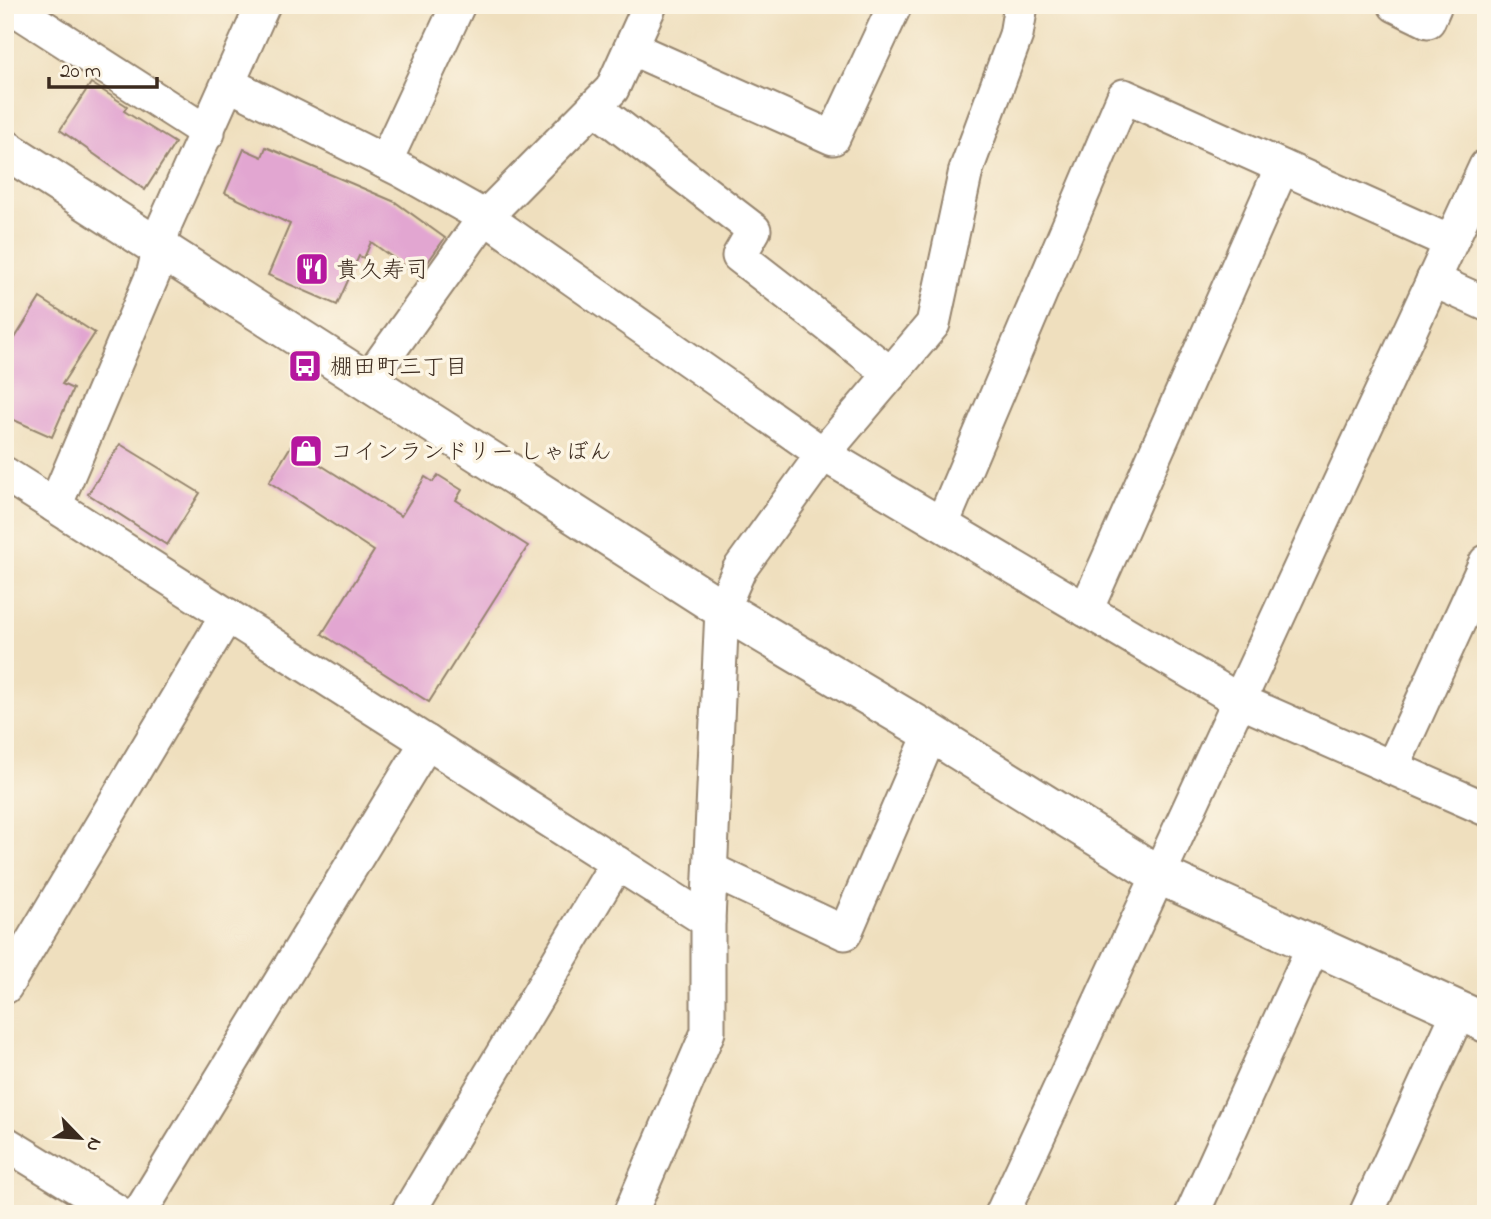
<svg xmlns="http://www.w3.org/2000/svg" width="1491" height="1219" viewBox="0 0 1491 1219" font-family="'Indie Flower','Klee One',sans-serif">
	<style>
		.building { fill: #e2a6d1 }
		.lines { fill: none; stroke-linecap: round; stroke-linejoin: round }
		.minor-casing { stroke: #95846e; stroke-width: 37 }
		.tertiary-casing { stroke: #95846e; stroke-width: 42 }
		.minor { stroke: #fff; stroke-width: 33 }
		.tertiary { stroke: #fff; stroke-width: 38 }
		.labels { text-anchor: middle; stroke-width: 7; stroke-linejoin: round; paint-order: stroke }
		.poi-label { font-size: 23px; fill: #3b2a1e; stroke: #fcf5e5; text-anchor: start }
	</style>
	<rect width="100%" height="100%" fill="#fcf5e5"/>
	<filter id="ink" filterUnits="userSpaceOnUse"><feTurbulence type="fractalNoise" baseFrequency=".0143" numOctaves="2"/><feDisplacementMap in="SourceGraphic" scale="14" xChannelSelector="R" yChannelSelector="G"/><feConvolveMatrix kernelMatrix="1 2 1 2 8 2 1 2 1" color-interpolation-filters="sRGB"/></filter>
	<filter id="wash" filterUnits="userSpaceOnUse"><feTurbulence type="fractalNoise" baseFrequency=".00686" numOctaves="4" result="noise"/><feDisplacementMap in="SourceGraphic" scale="28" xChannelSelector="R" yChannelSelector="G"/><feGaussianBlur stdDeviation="1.57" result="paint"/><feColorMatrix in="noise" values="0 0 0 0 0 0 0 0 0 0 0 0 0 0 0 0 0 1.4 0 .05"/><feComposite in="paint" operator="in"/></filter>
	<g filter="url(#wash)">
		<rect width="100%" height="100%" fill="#efdfbe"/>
		<g id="blocks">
			<g class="building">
				<path d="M 91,83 L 127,106 L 124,111 L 175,143 L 145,190 L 60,130 Z"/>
				<path d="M 266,147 L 395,202 L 445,238 L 418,276 L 371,242 L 364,258 L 359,256 L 337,305 L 268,275 L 290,224 L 225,193 L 244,149 L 262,157 Z"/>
				<path d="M 40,298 L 95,333 L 62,384 L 73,389 L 52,437 L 5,416 L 5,354 Z"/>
				<path d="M 120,444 L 200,493 L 167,545 L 88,494 Z"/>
				<path d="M 291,446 L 401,516 L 425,477 L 433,482 L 438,475 L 462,490 L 456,500 L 528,546 L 429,702 L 322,634 L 374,551 L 269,482 Z"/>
			</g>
		</g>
	</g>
	<g filter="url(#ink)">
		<use href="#blocks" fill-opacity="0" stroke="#95846e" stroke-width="2"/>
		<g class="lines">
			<defs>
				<g id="minor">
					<path d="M 9,5 L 208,133"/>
					<path d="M 1395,5 L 1428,21 L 1435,5"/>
					<path d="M 631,48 L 833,138 L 895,5"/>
					<path d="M 229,84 L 403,171 L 485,217 L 823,454 L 1238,700 L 1486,809"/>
					<path d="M 594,107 L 754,230 L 739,256 L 891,374"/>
					<path d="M 385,162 L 458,5"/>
					<path d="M 1433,280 L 1486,304"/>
					<path d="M 367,382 L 485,217 L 612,89 L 650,5"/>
					<path d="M 5,474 L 708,921"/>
					<path d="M 55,506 L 154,272 L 165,224 L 263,5"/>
					<path d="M 942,524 L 1124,96 L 1450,242"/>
					<path d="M 1086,610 L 1282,167"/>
					<path d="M 1392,768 L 1486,562"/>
					<path d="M 711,870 L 845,933 L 931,733"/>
					<path d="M 5,987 L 227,615"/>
					<path d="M 5,1143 L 121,1214"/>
					<path d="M 139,1214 L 427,742"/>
					<path d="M 407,1214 L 617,863"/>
					<path d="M 630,1214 L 708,1032 L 708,921 L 722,609 L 739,570 L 823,454 L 933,324 L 966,170 L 1016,35 L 1021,5"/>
					<path d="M 1002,1214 L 1486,166"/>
					<path d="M 1192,1214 L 1314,945"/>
					<path d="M 1366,1214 L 1459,1011"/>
				</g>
				<path id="tertiary" d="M 5,149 L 722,609 L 931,733 L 1157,874 L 1486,1023"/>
			</defs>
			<use href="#minor" class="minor-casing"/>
			<use href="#tertiary" class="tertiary-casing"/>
			<use href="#minor" class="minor"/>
			<use href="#tertiary" class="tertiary"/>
		</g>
	</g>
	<defs>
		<symbol id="restaurant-square" viewBox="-11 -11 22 22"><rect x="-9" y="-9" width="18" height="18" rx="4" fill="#b5179e" stroke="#fcf5e5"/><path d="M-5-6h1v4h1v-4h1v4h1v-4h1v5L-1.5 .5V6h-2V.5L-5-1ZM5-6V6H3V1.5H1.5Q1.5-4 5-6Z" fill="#fff"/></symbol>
		<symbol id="bus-square" viewBox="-11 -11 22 22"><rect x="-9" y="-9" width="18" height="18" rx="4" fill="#b5179e" stroke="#fcf5e5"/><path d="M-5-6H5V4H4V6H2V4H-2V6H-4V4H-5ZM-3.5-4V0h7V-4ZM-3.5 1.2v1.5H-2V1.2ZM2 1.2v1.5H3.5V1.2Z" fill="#fff"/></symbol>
		<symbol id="shop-square" viewBox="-11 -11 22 22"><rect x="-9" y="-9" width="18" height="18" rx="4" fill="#b5179e" stroke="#fcf5e5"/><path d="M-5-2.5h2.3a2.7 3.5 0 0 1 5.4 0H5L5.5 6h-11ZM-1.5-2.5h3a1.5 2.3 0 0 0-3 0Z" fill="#fff"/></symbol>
	</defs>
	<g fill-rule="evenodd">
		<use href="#restaurant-square" x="293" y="250" width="38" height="38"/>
		<use href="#bus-square" x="286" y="347" width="38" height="38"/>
		<use href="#shop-square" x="287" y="432" width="38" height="38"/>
	</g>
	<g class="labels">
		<g class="poi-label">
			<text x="336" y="277">貴久寿司</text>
			<text x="330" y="374">棚田町三丁目</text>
			<text x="330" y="459">コインランドリー しゃぼん</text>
		</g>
	</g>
	<rect width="1491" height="1219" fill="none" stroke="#fcf5e5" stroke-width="28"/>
	<g transform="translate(80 1138) rotate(115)" stroke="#fcf5e5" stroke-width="5" paint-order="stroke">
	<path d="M0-5L12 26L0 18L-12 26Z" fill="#3b2a1e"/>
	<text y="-10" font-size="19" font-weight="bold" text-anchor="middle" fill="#3b2a1e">N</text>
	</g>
	<path d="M49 77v10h108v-10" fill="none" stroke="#3b2a1e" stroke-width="3.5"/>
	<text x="60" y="77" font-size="21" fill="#3b2a1e" stroke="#fcf5e5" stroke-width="5" paint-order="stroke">20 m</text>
</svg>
